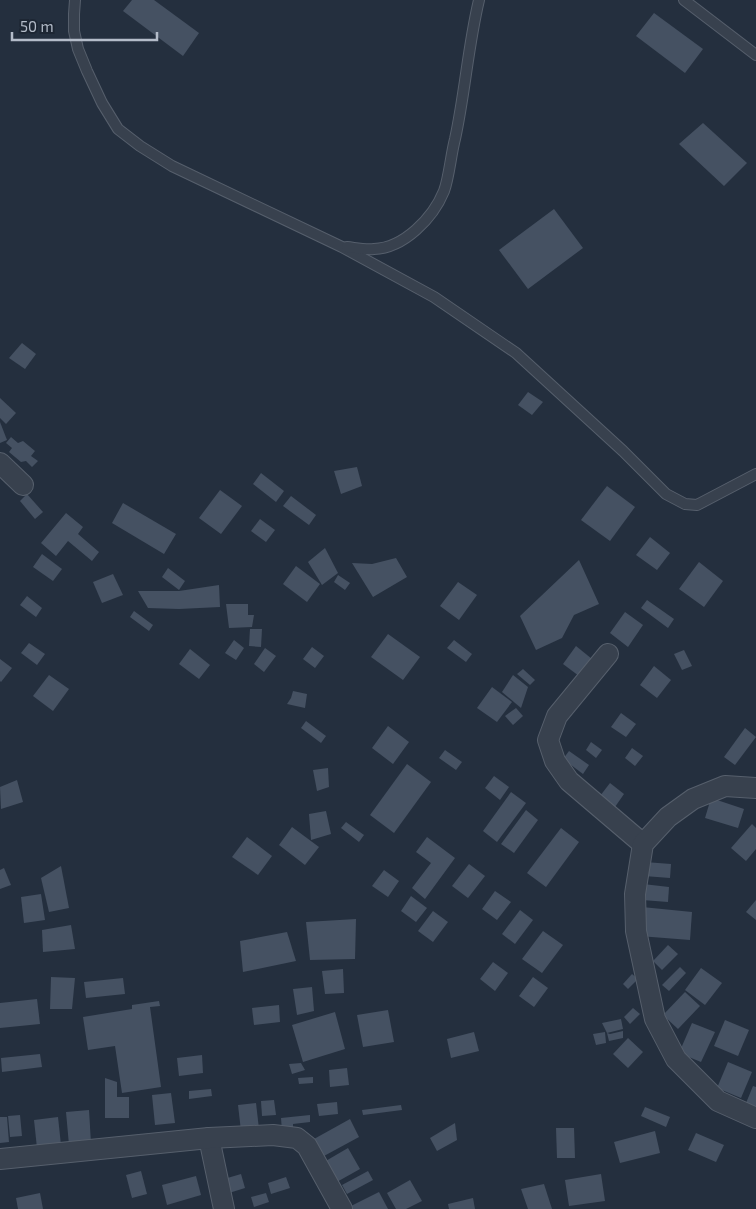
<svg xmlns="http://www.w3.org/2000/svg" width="756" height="1209" viewBox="0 0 756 1209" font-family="'Exo 2',sans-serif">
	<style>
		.building { fill: #455162 }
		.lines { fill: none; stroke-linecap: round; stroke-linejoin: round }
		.service-casing { stroke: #565f6c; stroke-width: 12 }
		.minor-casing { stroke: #565f6c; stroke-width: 22 }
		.service { stroke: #38414e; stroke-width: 10 }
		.minor { stroke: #38414e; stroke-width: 20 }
	</style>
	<rect width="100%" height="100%" fill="#242f3e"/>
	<g class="building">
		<path d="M 132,0 L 154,0 L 199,33 L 183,56 L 123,11 Z"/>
		<path d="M 654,13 L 703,49 L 685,73 L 636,36 Z"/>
		<path d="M 703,123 L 747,163 L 724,186 L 679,144 Z"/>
		<path d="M 554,209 L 583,248 L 528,289 L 499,250 Z"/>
		<path d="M 22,343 L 36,354 L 25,369 L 9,358 Z"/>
		<path d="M 528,392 L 543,402 L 532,415 L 518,405 Z"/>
		<path d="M 0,398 L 16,413 L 6,424 L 0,418 Z"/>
		<path d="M 0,422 L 7,440 L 0,443 Z"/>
		<path d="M 11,437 L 18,443 L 23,441 L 35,451 L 31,456 L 38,461 L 32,467 L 26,461 L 21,462 L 9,452 L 12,448 L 6,443 Z"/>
		<path d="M 357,467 L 362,486 L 341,494 L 334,471 Z"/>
		<path d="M 261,473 L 284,491 L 276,502 L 253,484 Z"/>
		<path d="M 607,486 L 635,507 L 610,541 L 581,520 Z"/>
		<path d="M 220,490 L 242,506 L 221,534 L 199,518 Z"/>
		<path d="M 27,494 L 43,512 L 35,519 L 20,501 Z"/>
		<path d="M 291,496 L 316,515 L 309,525 L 283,506 Z"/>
		<path d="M 123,503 L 176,534 L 164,554 L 112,523 Z"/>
		<path d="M 66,513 L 83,527 L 78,534 L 99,552 L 92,561 L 68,541 L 56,556 L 41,543 Z"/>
		<path d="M 260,519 L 275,530 L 266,542 L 251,531 Z"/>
		<path d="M 650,537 L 670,553 L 657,570 L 636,555 Z"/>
		<path d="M 325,548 L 338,573 L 322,585 L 308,562 Z"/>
		<path d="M 42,554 L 62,569 L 53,581 L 33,567 Z"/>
		<path d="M 396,558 L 407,577 L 373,597 L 352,563 L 372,564 Z"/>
		<path d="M 579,560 L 599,604 L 574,615 L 562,638 L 536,650 L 520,616 Z"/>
		<path d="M 699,562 L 723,581 L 704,607 L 679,589 Z"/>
		<path d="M 296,566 L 320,584 L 307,602 L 283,584 Z"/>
		<path d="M 168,568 L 185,581 L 179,590 L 162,577 Z"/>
		<path d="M 113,574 L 123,595 L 102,603 L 93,582 Z"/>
		<path d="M 338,575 L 350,583 L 345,590 L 334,582 Z"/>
		<path d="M 458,582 L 477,595 L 459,620 L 440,606 Z"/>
		<path d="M 219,585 L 220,607 L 179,609 L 148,608 L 138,591 L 179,591 Z"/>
		<path d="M 27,596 L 42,608 L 36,617 L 20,605 Z"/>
		<path d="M 647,600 L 674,619 L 668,628 L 641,608 Z"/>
		<path d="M 226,604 L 248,604 L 248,615 L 254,615 L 252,627 L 229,628 Z"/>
		<path d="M 134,611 L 153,625 L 149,631 L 130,617 Z"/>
		<path d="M 625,612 L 643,625 L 628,647 L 610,633 Z"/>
		<path d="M 250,629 L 262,629 L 261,647 L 249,646 Z"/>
		<path d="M 388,634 L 420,657 L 403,680 L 371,657 Z"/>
		<path d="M 234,640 L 244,648 L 236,660 L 225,653 Z"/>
		<path d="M 454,640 L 472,654 L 466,662 L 447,648 Z"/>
		<path d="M 29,643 L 45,654 L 37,665 L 21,653 Z"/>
		<path d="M 576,646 L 592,659 L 579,676 L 563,664 Z"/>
		<path d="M 312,647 L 324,656 L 315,668 L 303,659 Z"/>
		<path d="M 265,648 L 276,656 L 264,672 L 254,664 Z"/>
		<path d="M 190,649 L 210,665 L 199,679 L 179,664 Z"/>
		<path d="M 684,650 L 692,666 L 682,670 L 674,654 Z"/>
		<path d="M 0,659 L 12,668 L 1,682 L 0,681 Z"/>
		<path d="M 654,666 L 671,680 L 657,698 L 640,685 Z"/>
		<path d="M 523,669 L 535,680 L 530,685 L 517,674 Z"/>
		<path d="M 49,675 L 69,689 L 53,711 L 33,696 Z"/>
		<path d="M 513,675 L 528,687 L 521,708 L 502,692 Z"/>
		<path d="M 492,687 L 512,702 L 497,722 L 477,708 Z"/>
		<path d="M 293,691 L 307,694 L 305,708 L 287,704 L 291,698 Z"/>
		<path d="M 516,708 L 523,716 L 513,725 L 505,716 Z"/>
		<path d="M 621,713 L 636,724 L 626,737 L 611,727 Z"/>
		<path d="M 306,721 L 326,736 L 321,743 L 301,728 Z"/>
		<path d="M 388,726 L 409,742 L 393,764 L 372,748 Z"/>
		<path d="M 745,728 L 756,737 L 735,765 L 724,757 Z"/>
		<path d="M 591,742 L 602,750 L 596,758 L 586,750 Z"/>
		<path d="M 632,748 L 643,756 L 635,766 L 625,758 Z"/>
		<path d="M 445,750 L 462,762 L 456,770 L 439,758 Z"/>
		<path d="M 569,751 L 589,765 L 583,774 L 563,759 Z"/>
		<path d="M 407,764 L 431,782 L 394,833 L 370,815 Z"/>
		<path d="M 328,768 L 329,787 L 317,791 L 313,770 Z"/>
		<path d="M 494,776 L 509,787 L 500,800 L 485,788 Z"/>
		<path d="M 17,780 L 23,802 L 1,809 L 0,787 Z"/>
		<path d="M 610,783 L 624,794 L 615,807 L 600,796 Z"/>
		<path d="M 511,792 L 526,803 L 497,842 L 483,831 Z"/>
		<path d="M 711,798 L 744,809 L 738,828 L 705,818 Z"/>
		<path d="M 526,810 L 538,820 L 514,853 L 501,844 Z"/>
		<path d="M 326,811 L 331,834 L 311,840 L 309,814 Z"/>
		<path d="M 346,822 L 364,835 L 359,842 L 341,828 Z"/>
		<path d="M 752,824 L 756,828 L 756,849 L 746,861 L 731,848 Z"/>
		<path d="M 292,827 L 319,847 L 305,865 L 279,845 Z"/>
		<path d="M 561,828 L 579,842 L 546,887 L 527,873 Z"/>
		<path d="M 247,837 L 272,856 L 258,875 L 232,857 Z"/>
		<path d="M 427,837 L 455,858 L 425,899 L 412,888 L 431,863 L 416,852 Z"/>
		<path d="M 645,862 L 671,864 L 670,878 L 644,876 Z"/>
		<path d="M 469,864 L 485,876 L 468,898 L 452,886 Z"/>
		<path d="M 61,866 L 69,908 L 49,912 L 41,878 Z"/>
		<path d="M 4,868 L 11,885 L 0,889 L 0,870 Z"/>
		<path d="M 384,870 L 399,881 L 388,897 L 372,886 Z"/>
		<path d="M 643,884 L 669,887 L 668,902 L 642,900 Z"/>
		<path d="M 495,891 L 511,902 L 497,920 L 482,909 Z"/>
		<path d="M 41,894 L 45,920 L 24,923 L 21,897 Z"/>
		<path d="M 411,896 L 427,908 L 416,922 L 401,911 Z"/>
		<path d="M 756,900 L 756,920 L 746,912 Z"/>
		<path d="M 642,907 L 692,912 L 690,940 L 639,936 Z"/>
		<path d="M 520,910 L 533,920 L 515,944 L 502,934 Z"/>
		<path d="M 433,911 L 448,922 L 433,942 L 418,931 Z"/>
		<path d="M 356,919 L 355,959 L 310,960 L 306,922 Z"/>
		<path d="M 71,925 L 75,949 L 43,952 L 42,930 Z"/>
		<path d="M 543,931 L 563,945 L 542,973 L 522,959 Z"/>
		<path d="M 287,932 L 296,961 L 243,972 L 240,941 Z"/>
		<path d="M 668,945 L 678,954 L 662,970 L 653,961 Z"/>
		<path d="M 493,962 L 508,973 L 495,991 L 480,979 Z"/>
		<path d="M 680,967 L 686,973 L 669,991 L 662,985 Z"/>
		<path d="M 701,968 L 722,983 L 705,1005 L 685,990 Z"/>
		<path d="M 343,969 L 344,993 L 325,994 L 322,971 Z"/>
		<path d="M 632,974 L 638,979 L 628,989 L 623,984 Z"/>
		<path d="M 51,977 L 75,978 L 72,1009 L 50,1009 Z"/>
		<path d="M 533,977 L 548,988 L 534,1007 L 519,996 Z"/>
		<path d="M 123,978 L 125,994 L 86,998 L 84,982 Z"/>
		<path d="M 312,987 L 314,1011 L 297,1015 L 293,989 Z"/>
		<path d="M 685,992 L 700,1006 L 678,1029 L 663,1015 Z"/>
		<path d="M 37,999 L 40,1024 L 0,1028 L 0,1003 Z"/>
		<path d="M 159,1001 L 160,1006 L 150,1007 L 161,1087 L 122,1093 L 115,1046 L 88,1050 L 83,1017 L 132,1009 L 132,1005 Z"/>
		<path d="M 279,1005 L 280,1022 L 254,1025 L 252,1008 Z"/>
		<path d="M 633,1008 L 640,1014 L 630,1024 L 624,1017 Z"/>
		<path d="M 388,1010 L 394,1042 L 363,1047 L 357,1015 Z"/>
		<path d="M 335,1012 L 345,1049 L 303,1062 L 292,1025 Z"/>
		<path d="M 621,1019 L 623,1029 L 607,1033 L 602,1023 Z"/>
		<path d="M 725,1020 L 749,1030 L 738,1056 L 714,1046 Z"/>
		<path d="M 692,1023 L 715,1032 L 701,1062 L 679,1053 Z"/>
		<path d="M 623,1031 L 623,1038 L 609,1041 L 607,1033 L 610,1034 Z"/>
		<path d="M 474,1032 L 479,1051 L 451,1058 L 447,1039 Z"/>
		<path d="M 605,1032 L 606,1043 L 596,1045 L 593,1034 Z"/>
		<path d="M 628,1038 L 643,1052 L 628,1068 L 613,1054 Z"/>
		<path d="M 40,1054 L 42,1067 L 2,1072 L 1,1058 Z"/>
		<path d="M 202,1055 L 203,1073 L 179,1076 L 177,1058 Z"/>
		<path d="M 728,1062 L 752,1072 L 741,1098 L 717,1088 Z"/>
		<path d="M 301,1063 L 305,1070 L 292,1074 L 289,1064 Z"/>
		<path d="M 347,1068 L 349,1085 L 330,1087 L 329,1070 Z"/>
		<path d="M 313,1077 L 313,1083 L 299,1084 L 298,1078 Z"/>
		<path d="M 105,1078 L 117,1082 L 117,1097 L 129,1097 L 129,1118 L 105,1118 Z"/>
		<path d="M 753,1086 L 756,1087 L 756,1107 L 754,1112 L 744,1108 Z"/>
		<path d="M 211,1089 L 212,1096 L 189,1099 L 189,1091 Z"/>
		<path d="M 171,1093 L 175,1123 L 155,1125 L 152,1095 Z"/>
		<path d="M 274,1100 L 276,1115 L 262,1116 L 261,1101 Z"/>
		<path d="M 337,1102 L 338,1114 L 319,1116 L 317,1104 Z"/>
		<path d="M 256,1103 L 259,1129 L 241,1131 L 238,1105 Z"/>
		<path d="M 401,1105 L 402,1110 L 363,1115 L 362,1110 Z"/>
		<path d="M 645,1107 L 670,1117 L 666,1127 L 641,1116 Z"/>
		<path d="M 89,1110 L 91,1143 L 69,1145 L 66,1112 Z"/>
		<path d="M 20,1115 L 22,1136 L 10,1137 L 8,1116 Z"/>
		<path d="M 310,1115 L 310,1122 L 293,1124 L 293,1130 L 282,1131 L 281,1118 Z"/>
		<path d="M 0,1117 L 7,1117 L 9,1142 L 0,1143 Z"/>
		<path d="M 58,1117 L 61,1145 L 37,1148 L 34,1120 Z"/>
		<path d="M 350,1119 L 359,1137 L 324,1156 L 314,1139 Z"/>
		<path d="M 455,1123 L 457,1140 L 437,1151 L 430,1138 Z"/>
		<path d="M 556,1128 L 574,1128 L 575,1158 L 557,1158 Z"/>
		<path d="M 655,1131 L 660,1153 L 620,1163 L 614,1142 Z"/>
		<path d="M 696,1133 L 724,1145 L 716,1162 L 688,1150 Z"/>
		<path d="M 348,1148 L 360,1169 L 335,1183 L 324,1162 Z"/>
		<path d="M 141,1171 L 147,1194 L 132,1198 L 126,1175 Z"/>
		<path d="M 368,1171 L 373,1180 L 347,1194 L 342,1185 Z"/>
		<path d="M 241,1174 L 245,1188 L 229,1193 L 224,1179 Z"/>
		<path d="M 601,1174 L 605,1201 L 569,1206 L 565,1180 Z"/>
		<path d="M 196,1176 L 201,1195 L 167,1205 L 162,1185 Z"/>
		<path d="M 286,1177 L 290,1188 L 271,1194 L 268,1183 Z"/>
		<path d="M 410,1180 L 422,1201 L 406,1209 L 396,1209 L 387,1193 Z"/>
		<path d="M 544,1184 L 552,1209 L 528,1209 L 521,1189 Z"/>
		<path d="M 379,1192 L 388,1209 L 352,1209 L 351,1206 Z"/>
		<path d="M 40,1193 L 43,1209 L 18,1209 L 16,1198 Z"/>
		<path d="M 266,1193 L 269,1202 L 254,1207 L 251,1197 Z"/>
		<path d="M 473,1198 L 475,1209 L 449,1209 L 448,1204 Z"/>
	</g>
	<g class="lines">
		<defs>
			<g id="service">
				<path d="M 75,0 L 74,14 L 74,31 L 78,49 L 87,71 L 102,103 L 118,129 L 140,146 L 172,166 L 342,247 L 434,297 L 516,353 L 623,451 L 666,494 L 685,504 L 697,505 L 756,474"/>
				<path d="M 684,0 L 756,55"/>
				<path d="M 347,247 C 356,248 365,250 374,249 C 404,248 433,218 444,191 C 449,178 451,154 455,139 C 465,93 468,46 479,0"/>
			</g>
			<g id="minor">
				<path d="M 0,463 L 23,485"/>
				<path d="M 608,654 L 557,716 L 548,740 L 555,761 L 569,781 L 643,844"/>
				<path d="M 756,788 L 725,786 L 693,799 L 668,817 L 643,844 L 635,894 L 636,931 L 655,1019 L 676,1059 L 718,1101 L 756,1118"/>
				<path d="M 209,1138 L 224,1209"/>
				<path d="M 0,1159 L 209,1138 L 273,1135 L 297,1138 L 307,1146 L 342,1209"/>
			</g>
		</defs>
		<use href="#service" class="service-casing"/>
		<use href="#minor" class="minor-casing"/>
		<use href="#service" class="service"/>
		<use href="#minor" class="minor"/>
	</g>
	<path d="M12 32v8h145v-8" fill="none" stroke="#b4bcc9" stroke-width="2.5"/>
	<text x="20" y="32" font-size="15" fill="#b4bcc9" stroke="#1d2633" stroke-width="4" paint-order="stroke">50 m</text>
</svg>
